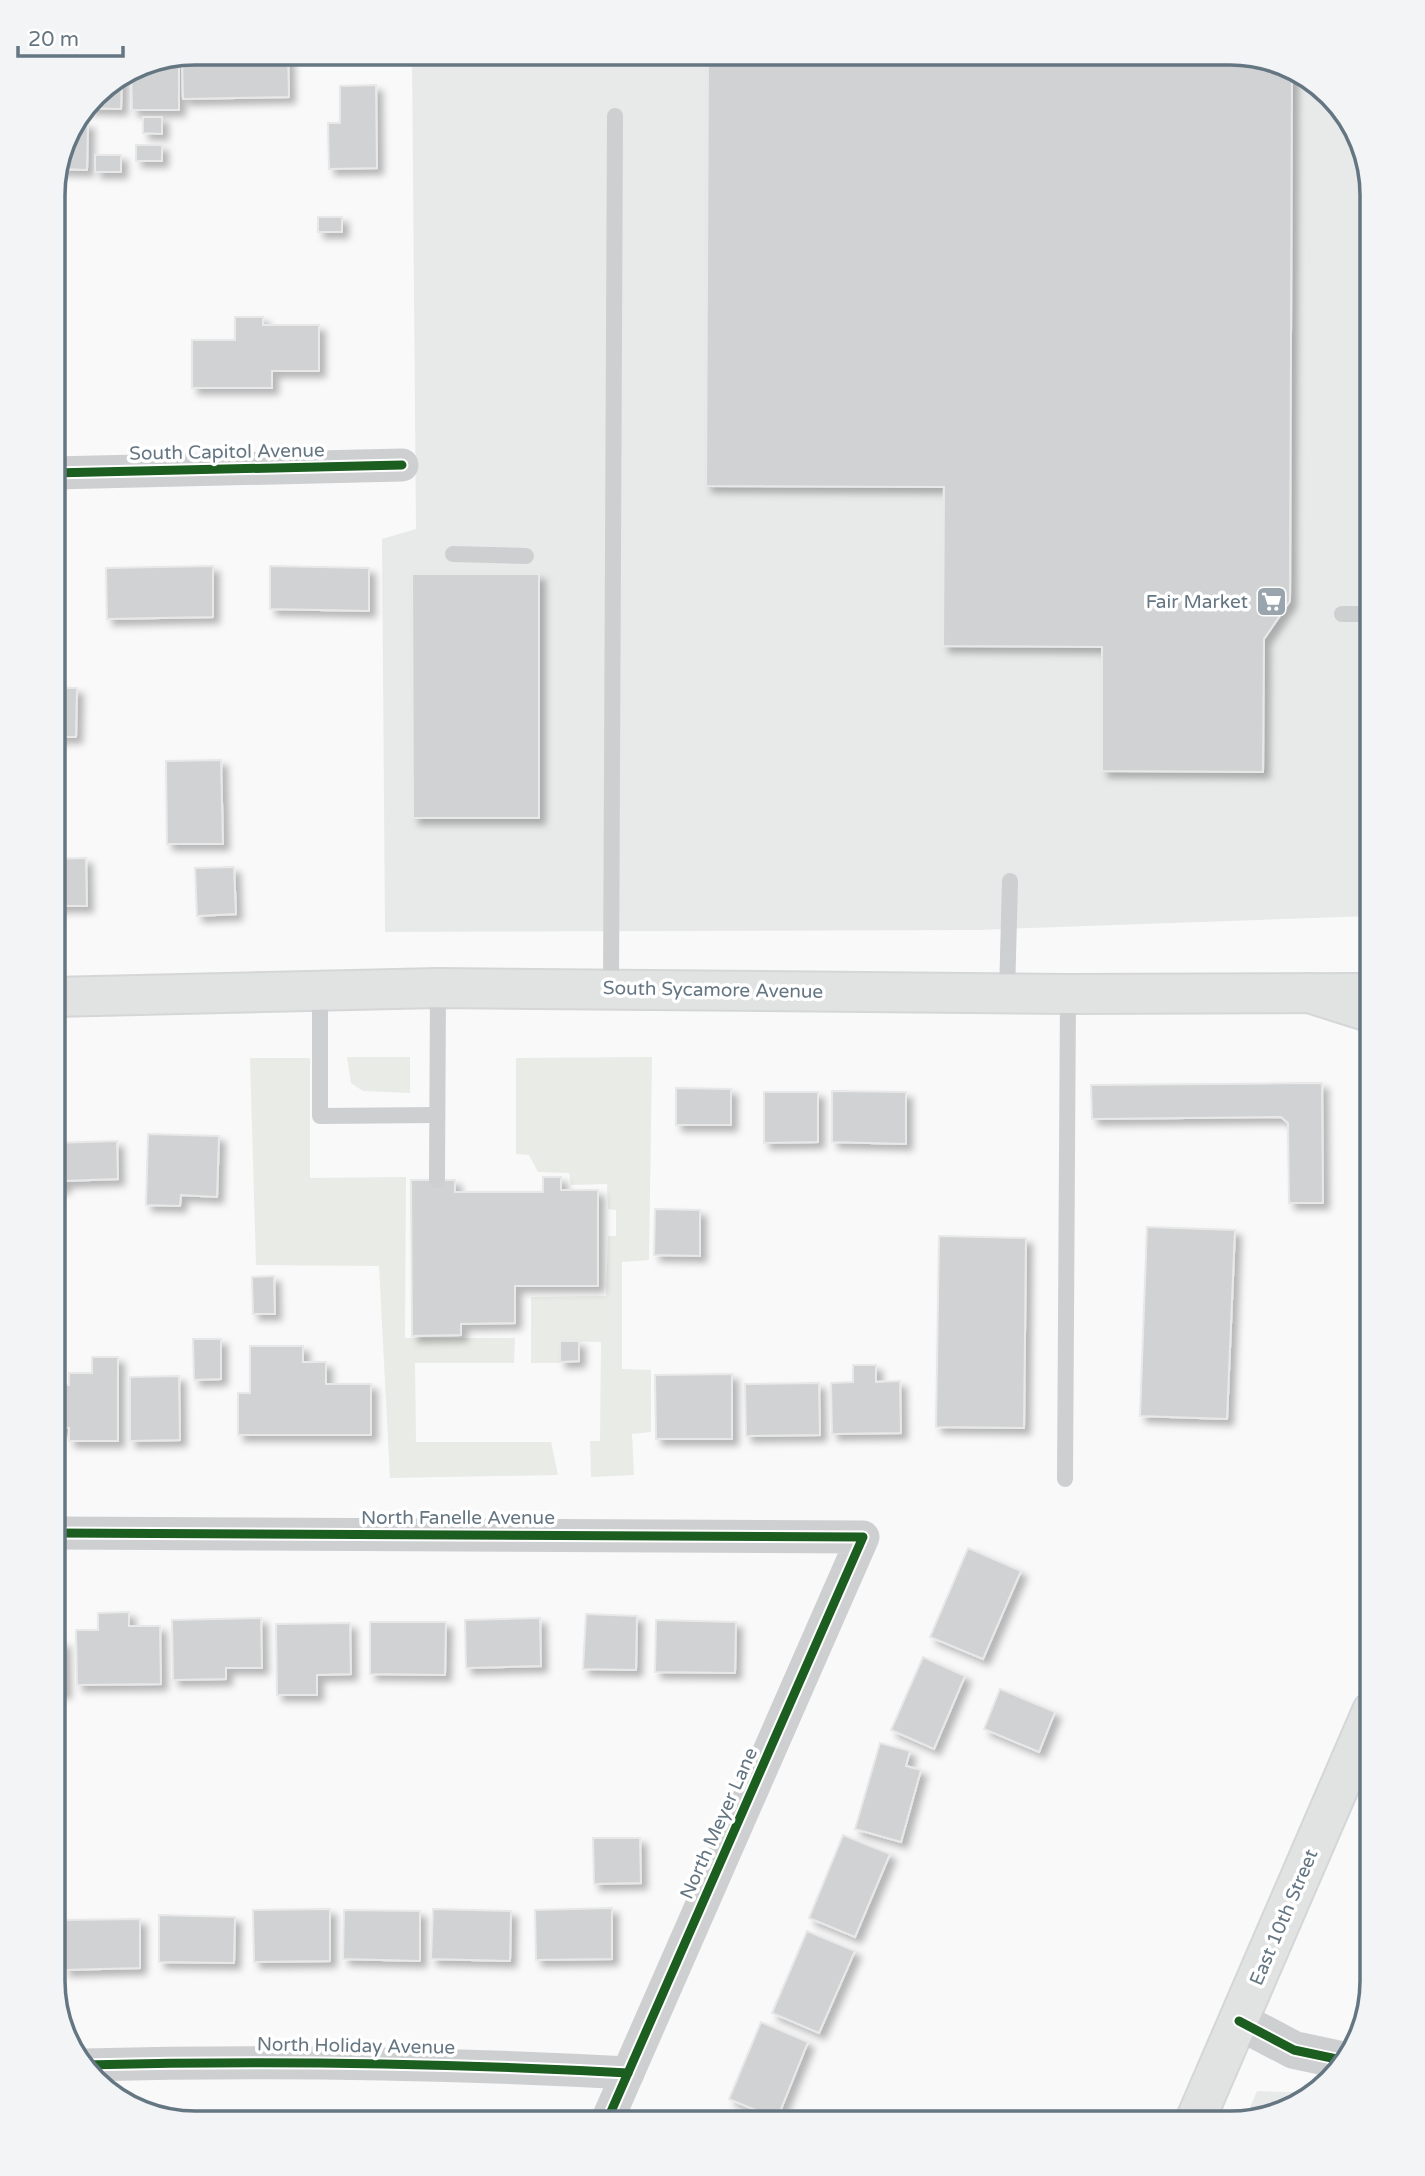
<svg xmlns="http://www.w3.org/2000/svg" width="1425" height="2176" viewBox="0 0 1425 2176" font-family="'Varela Round',sans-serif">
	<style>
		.built { fill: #e8e9e9 }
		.green { fill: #e8ebe6 }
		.building { fill: #d0d2d3; stroke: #e8e8e8; stroke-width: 2; filter: url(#shadow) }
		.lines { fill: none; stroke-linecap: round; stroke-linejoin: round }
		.secondary-casing { stroke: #d5d6d7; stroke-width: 42 }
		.primary-casing { stroke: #d5d6d7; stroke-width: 42 }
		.service { stroke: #cecfd0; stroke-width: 16 }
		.minor { stroke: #cecfd0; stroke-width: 33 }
		.tertiary { stroke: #cecfd0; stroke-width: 38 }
		.secondary { stroke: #e1e2e2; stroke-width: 38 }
		.primary { stroke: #e1e2e2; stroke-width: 38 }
		.cycleway-casing { stroke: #fff; stroke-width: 13 }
		.cycleway { stroke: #1b5e20; stroke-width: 9 }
		.labels { text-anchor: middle; stroke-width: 7; stroke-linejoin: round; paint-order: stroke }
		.street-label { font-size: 19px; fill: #657683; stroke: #fff }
		.poi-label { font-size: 19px; fill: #657683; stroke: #fff; text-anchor: end }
		.rim { fill: none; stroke: #657683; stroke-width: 3.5 }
	</style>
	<defs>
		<filter id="shadow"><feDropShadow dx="6" dy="6" stdDeviation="3.5" flood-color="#0004"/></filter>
	</defs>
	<rect width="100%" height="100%" fill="#f9f9f9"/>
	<g class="built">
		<path d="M 412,53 L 1240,53 L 1302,72 L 1354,124 L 1372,194 L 1372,916 L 977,930 L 385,932 L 382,539 L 416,529 Z"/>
		<path d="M 1257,2091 L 1313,2093 L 1301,2105 L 1245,2120 Z"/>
	</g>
	<g class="green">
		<path d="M 347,1057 L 410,1057 L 410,1093 L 363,1091 L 351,1083 Z"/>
		<path d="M 652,1057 L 649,1260 L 622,1262 L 622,1369 L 651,1370 L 651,1432 L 632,1434 L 634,1475 L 591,1477 L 590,1441 L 600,1441 L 601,1342 L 561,1341 L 561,1363 L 531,1363 L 531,1297 L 606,1296 L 608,1236 L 616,1236 L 616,1210 L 608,1209 L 607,1184 L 571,1185 L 569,1173 L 538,1172 L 529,1155 L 516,1154 L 516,1058 Z"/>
		<path d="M 250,1058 L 310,1058 L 310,1178 L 406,1177 L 405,1338 L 515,1338 L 514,1363 L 415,1363 L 416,1442 L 551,1442 L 558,1475 L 390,1478 L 379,1266 L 256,1265 Z"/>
	</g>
	<g class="building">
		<path d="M 194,52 L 288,53 L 289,97 L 183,99 L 182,55 Z"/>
		<path d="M 179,56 L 179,110 L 132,110 L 131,69 L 140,63 Z"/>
		<path d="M 708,60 L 1271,62 L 1292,69 L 1290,601 L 1264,639 L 1263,772 L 1102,771 L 1102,647 L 943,646 L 944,487 L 706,486 Z"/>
		<path d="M 122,75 L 121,109 L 85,108 L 94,94 Z"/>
		<path d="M 376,85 L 377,168 L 329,169 L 328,123 L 340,123 L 340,86 Z"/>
		<path d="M 143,117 L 162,117 L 162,134 L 143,133 Z"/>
		<path d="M 75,123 L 88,123 L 87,170 L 57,169 L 63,140 Z"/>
		<rect x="136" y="145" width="26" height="16"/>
		<rect x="95" y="155" width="26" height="17"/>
		<rect x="318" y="217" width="24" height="15"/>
		<path d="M 235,317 L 263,317 L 263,325 L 319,325 L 319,371 L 272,371 L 272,388 L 192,388 L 192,340 L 235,340 Z"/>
		<path d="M 213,566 L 213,617 L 107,619 L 106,568 Z"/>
		<path d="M 270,566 L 369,568 L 369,611 L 270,609 Z"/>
		<path d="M 412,574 L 539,574 L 539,818 L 413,818 Z"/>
		<path d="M 53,688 L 77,688 L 76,737 L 53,737 Z"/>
		<path d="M 221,760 L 223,844 L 167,844 L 166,761 Z"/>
		<path d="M 86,858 L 87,906 L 53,906 L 53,859 Z"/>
		<path d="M 234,867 L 236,914 L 197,916 L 195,868 Z"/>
		<path d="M 1322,1083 L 1323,1203 L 1289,1203 L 1288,1123 L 1281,1117 L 1092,1119 L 1091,1085 Z"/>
		<path d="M 676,1088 L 731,1089 L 731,1125 L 676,1125 Z"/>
		<path d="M 832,1091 L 906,1092 L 906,1144 L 832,1142 Z"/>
		<path d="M 764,1092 L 818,1092 L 818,1142 L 764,1143 Z"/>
		<path d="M 148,1134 L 219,1136 L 217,1197 L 181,1195 L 180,1206 L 146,1205 Z"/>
		<path d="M 117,1141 L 118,1179 L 64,1181 L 64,1187 L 53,1188 L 53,1143 Z"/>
		<path d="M 543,1177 L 561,1177 L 561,1190 L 598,1190 L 598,1286 L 515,1286 L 515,1323 L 461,1324 L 461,1335 L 412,1336 L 411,1180 L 455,1180 L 455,1192 L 543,1192 Z"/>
		<path d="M 655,1209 L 700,1210 L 700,1256 L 654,1255 Z"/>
		<path d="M 1147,1227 L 1235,1230 L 1227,1419 L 1140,1416 Z"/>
		<path d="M 939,1236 L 1026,1238 L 1024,1428 L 936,1427 Z"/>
		<path d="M 274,1276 L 275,1314 L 253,1314 L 252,1277 Z"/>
		<path d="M 193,1339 L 221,1339 L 221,1379 L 194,1380 Z"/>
		<path d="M 560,1341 L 579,1341 L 579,1361 L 560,1362 Z"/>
		<path d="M 250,1346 L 303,1346 L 303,1362 L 326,1362 L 326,1384 L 371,1384 L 371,1435 L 238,1435 L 238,1393 L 250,1393 Z"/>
		<path d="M 92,1357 L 118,1357 L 118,1441 L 69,1441 L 69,1428 L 53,1428 L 53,1385 L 69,1385 L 69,1373 L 92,1373 Z"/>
		<path d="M 853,1365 L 876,1365 L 876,1382 L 900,1381 L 901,1433 L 832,1434 L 831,1383 L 853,1382 Z"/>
		<path d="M 732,1374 L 732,1439 L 656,1439 L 655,1375 Z"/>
		<path d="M 179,1376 L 180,1440 L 130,1441 L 130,1377 Z"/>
		<path d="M 819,1383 L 820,1435 L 746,1436 L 745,1384 Z"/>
		<path d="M 968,1548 L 1021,1571 L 983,1659 L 930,1637 Z"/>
		<path d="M 129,1612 L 129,1626 L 160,1626 L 161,1684 L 77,1685 L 76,1630 L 98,1630 L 98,1613 Z"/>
		<path d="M 586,1614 L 637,1616 L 636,1670 L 583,1669 Z"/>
		<path d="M 261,1618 L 262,1668 L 226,1668 L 226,1679 L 173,1680 L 172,1620 Z"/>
		<path d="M 540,1618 L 541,1666 L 466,1668 L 465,1620 Z"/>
		<path d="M 656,1620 L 736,1622 L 735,1673 L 655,1672 Z"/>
		<path d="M 370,1622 L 446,1622 L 445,1675 L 370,1674 Z"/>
		<path d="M 350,1623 L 351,1674 L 317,1675 L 317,1695 L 277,1695 L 276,1624 Z"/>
		<path d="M 53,1641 L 64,1641 L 65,1692 L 53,1692 Z"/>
		<path d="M 923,1657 L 965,1676 L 934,1749 L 891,1730 Z"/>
		<path d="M 1000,1689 L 1055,1712 L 1039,1752 L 984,1729 Z"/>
		<path d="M 880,1743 L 910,1751 L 906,1766 L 921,1770 L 901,1842 L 855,1829 Z"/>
		<path d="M 843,1835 L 890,1854 L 855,1937 L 809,1918 Z"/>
		<path d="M 593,1838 L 640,1838 L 641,1883 L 594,1884 Z"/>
		<path d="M 612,1908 L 612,1959 L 536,1960 L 535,1910 Z"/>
		<path d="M 330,1909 L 330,1961 L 254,1962 L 253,1910 Z"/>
		<path d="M 433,1909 L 511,1911 L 510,1961 L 431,1959 Z"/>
		<path d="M 344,1910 L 420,1911 L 420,1961 L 343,1959 Z"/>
		<path d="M 159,1915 L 235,1917 L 234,1963 L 159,1962 Z"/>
		<path d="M 140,1919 L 140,1968 L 64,1970 L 63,1920 Z"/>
		<path d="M 807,1931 L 855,1951 L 819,2033 L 772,2013 Z"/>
		<path d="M 761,2022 L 808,2042 L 777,2119 L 729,2099 Z"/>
	</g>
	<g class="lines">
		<defs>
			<path id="secondary" d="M 53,997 L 438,988 L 1068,994 L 1372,993"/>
			<g id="primary">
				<path d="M 1309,993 L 1372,1013"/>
				<path d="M 1194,2123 L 1372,1711"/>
			</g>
		</defs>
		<use href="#secondary" class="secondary-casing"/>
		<use href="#primary" class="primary-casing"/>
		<g class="service">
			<path d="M 453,554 L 526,556"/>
			<path d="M 1342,614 L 1372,614"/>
			<path d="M 611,987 L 615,116"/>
			<path d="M 320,991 L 320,1116 L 437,1115"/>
			<path d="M 1007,994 L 1010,881"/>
			<path d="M 437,1180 L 438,988"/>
			<path d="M 1065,1479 L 1068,994"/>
		</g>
		<g class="minor">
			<path d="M 53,473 L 402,465"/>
			<path d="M 53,1533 L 863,1537 L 606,2123"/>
			<path d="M 84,2065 C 266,2060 446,2063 628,2073"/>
		</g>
		<path class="tertiary" d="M 1239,2021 L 1294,2050 L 1346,2061"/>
		<use href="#secondary" class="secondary"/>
		<use href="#primary" class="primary"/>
		<defs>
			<g id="cycleway">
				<path d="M 53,473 L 402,465"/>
				<path d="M 53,1533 L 863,1537 L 606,2123"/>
				<path d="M 1239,2021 L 1294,2050 L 1346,2061"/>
				<path d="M 84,2065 C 266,2060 446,2063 628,2073"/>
			</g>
		</defs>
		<use href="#cycleway" class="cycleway-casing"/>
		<use href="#cycleway" class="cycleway"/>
	</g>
	<defs>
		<symbol id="supermarket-square" viewBox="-11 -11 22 22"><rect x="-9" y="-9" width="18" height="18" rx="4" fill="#99a4ac" stroke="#fff"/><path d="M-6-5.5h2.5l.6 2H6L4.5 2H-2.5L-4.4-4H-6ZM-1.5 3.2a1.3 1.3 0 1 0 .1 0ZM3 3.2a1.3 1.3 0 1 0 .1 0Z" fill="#fff"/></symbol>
	</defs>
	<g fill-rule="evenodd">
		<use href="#supermarket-square" x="1254" y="584" width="35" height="35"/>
	</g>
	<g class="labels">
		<g class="street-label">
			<text transform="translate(227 451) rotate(-1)" y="7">South Capitol Avenue</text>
			<text transform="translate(713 989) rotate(1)" y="7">South Sycamore Avenue</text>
			<text x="458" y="1524">North Fanelle Avenue</text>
			<text transform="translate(718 1823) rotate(-66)" y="7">North Meyer Lane</text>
			<text transform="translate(1283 1917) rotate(-67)" y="7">East 10th Street</text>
			<text transform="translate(356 2045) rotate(1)" y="7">North Holiday Avenue</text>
		</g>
		<g class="poi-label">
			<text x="1248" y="608">Fair Market</text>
		</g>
	</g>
	<path d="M0 0H1425V2176H0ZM195 65H1230A130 130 0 0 1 1360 195V1981A130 130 0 0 1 1230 2111H195A130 130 0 0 1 65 1981V195A130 130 0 0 1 195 65Z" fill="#f3f4f5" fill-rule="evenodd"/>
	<path class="rim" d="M195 65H1230A130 130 0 0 1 1360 195V1981A130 130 0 0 1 1230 2111H195A130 130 0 0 1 65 1981V195A130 130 0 0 1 195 65Z"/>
	<path d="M18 46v10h105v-10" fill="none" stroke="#657683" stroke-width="3.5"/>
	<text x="28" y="46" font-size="21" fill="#657683" stroke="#ffffff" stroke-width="5" paint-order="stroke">20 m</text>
</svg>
